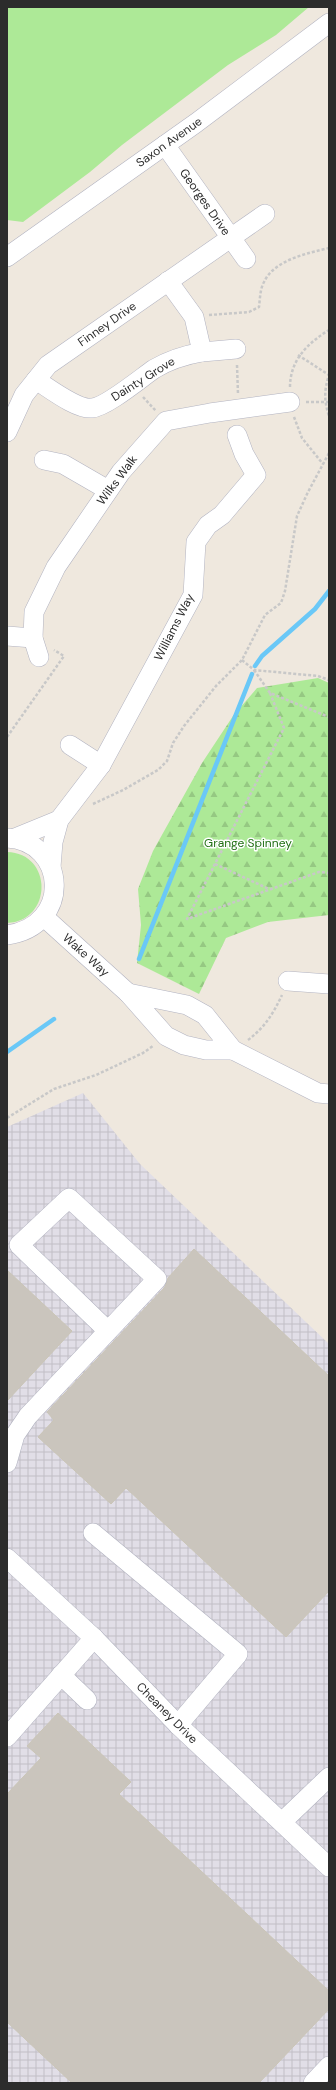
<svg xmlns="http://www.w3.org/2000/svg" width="336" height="2090" viewBox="0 0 336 2090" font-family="'DM Sans',sans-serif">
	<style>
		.industrial { fill: url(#industrial-grid) }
		.grass { fill: #ade997 }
		.forest { fill: url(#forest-firs) }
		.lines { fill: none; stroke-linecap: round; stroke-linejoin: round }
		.stream { stroke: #6ac8f7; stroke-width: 4.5 }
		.building { fill: #cac5bd; stroke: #cac5b7 }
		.minor-casing { stroke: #b2b3c1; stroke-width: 20 }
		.path { stroke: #c8c8c8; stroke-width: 2.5; stroke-dasharray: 3 2; stroke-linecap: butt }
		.minor { stroke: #fff; stroke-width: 19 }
		.labels { text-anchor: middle; stroke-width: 3; stroke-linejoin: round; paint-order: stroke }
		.street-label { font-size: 12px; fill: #2c2c2c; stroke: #fff }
		.park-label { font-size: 12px; fill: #227015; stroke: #fff }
	</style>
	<defs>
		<pattern id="industrial-grid" width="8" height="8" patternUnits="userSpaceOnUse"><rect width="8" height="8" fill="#e1dee7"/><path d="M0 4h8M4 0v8" fill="none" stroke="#c1bfc6"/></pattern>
		<pattern id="forest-firs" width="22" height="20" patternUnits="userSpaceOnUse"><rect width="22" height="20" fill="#ade997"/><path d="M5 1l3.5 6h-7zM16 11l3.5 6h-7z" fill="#95c882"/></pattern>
	</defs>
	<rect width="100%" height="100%" fill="#efe8de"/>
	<path class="industrial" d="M 83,1093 L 140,1164 L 329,1344 L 329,2083 L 7,2083 L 7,1127 Z"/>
	<g class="grass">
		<path d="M 7,7 L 309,7 L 276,35 L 228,65 L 122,145 L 90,172 L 23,222 L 7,220 Z"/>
		<path d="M 7,852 C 53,853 53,921 7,923 Z"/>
	</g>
	<path class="forest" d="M 318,678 L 329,683 L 329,915 L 268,922 L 226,938 L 199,994 L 137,963 L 141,925 L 138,889 L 153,851 L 202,763 L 233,716 L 257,688 Z"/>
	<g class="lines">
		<g class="stream">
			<path d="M 255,666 L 262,656 L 315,609 L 329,591"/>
			<path d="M 139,959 L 252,674"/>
			<path d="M 7,1052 L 54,1019"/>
		</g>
	</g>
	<g class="building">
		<path d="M 194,1249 L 329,1376 L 329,1591 L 286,1637 L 126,1488 L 111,1504 L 38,1437 L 54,1420 L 47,1412 L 165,1287 L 168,1278 Z"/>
		<path d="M 7,1270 L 72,1331 L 7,1401 Z"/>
		<path d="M 58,1713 L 131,1782 L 119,1794 L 329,1991 L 329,2009 L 259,2083 L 72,2083 L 7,2022 L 7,1794 L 41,1758 L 27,1746 Z"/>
	</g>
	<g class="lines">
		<defs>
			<g id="minor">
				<path d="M 165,145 L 246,259"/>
				<path d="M 7,257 L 196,123 L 329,23"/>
				<path d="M 202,352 L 236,349"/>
				<path d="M 36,380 C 49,388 77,410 92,408 C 106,407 141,378 154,369 C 169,360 185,355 202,352 L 194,317 L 168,281"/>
				<path d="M 7,432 L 24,395 L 48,365 L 265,214"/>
				<path d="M 44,460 L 63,464 L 108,490"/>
				<path d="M 7,636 L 33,638"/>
				<path d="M 39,657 L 33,638 L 34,612 L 56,567 L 121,472 L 166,421 L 210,413 L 290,402"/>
				<path d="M 70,745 L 101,765"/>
				<path d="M 7,838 C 67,841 73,926 7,935"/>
				<path d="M 15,838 L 59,820"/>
				<path d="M 51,867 L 53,842 L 59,820 L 101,765 L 193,595 L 196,542 L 208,525 L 222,515 L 256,475 L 244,454 L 237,435"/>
				<path d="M 44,917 L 128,993"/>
				<path d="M 288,981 L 329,984"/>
				<path d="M 128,993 L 187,1005 L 205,1015 L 233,1050 L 206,1050 L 184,1045 L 166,1036 Z"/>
				<path d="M 233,1050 L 318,1093 L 329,1094"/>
				<path d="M 7,1463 L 15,1435 L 28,1416 L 157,1279 L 69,1198 L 19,1245 L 108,1331"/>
				<path d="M 93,1533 L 238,1654 L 178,1725"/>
				<path d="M 7,1558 L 94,1638 L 178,1725 L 329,1867"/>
				<path d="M 61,1675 L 87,1700"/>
				<path d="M 7,1737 L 94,1638"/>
				<path d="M 282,1822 L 329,1777"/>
				<path d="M 313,2083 L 329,2066"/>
			</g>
		</defs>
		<use href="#minor" class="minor-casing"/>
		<g class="path">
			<path d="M 209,315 L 249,312 L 259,307 C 260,299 260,289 264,282 C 274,260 308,253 329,248"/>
			<path d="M 298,355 L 329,375 C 324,390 324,401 329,416"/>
			<path d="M 237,365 L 238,394"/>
			<path d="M 290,387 C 290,360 308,343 329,330"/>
			<path d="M 143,397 L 156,411"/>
			<path d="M 306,402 L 329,402"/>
			<path d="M 294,417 L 302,438 L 323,464"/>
			<path d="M 242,660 L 254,670 L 318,676 L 329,680"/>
			<path d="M 254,670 L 270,693 L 329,717"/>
			<path d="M 270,693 L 284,728 L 187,919 L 319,872 L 329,873"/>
			<path d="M 7,737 L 64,656 L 54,650"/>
			<path d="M 93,804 L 123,790 L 158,770 L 167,761 L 173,743 L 184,726 L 216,686 L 242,660 L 265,615 L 281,603 L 285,591 L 297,516 L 308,492 L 329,453"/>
			<path d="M 215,864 L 269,889"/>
			<path d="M 248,1040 C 265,1027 273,1014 282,995"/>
			<path d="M 7,1118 L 54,1089 L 96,1075 L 143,1053 L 153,1046"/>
		</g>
		<use href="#minor" class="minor"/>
	</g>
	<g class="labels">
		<g class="street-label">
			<text transform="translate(169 142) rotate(-35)" y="4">Saxon Avenue</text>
			<text transform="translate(205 202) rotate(55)" y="4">Georges Drive</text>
			<text transform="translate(107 324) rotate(-35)" y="4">Finney Drive</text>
			<text transform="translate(143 379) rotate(-32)" y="4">Dainty Grove</text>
			<text transform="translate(117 480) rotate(-53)" y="4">Wilks Walk</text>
			<text transform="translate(174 627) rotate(-63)" y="4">Williams Way</text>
			<text transform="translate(86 955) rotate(42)" y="4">Wake Way</text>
			<text transform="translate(167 1713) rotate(45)" y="4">Cheaney Drive</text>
		</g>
		<g class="park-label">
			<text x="248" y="847">Grange Spinney</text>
		</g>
	</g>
	<rect width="336" height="2090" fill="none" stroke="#2c2c2c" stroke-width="16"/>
</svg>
